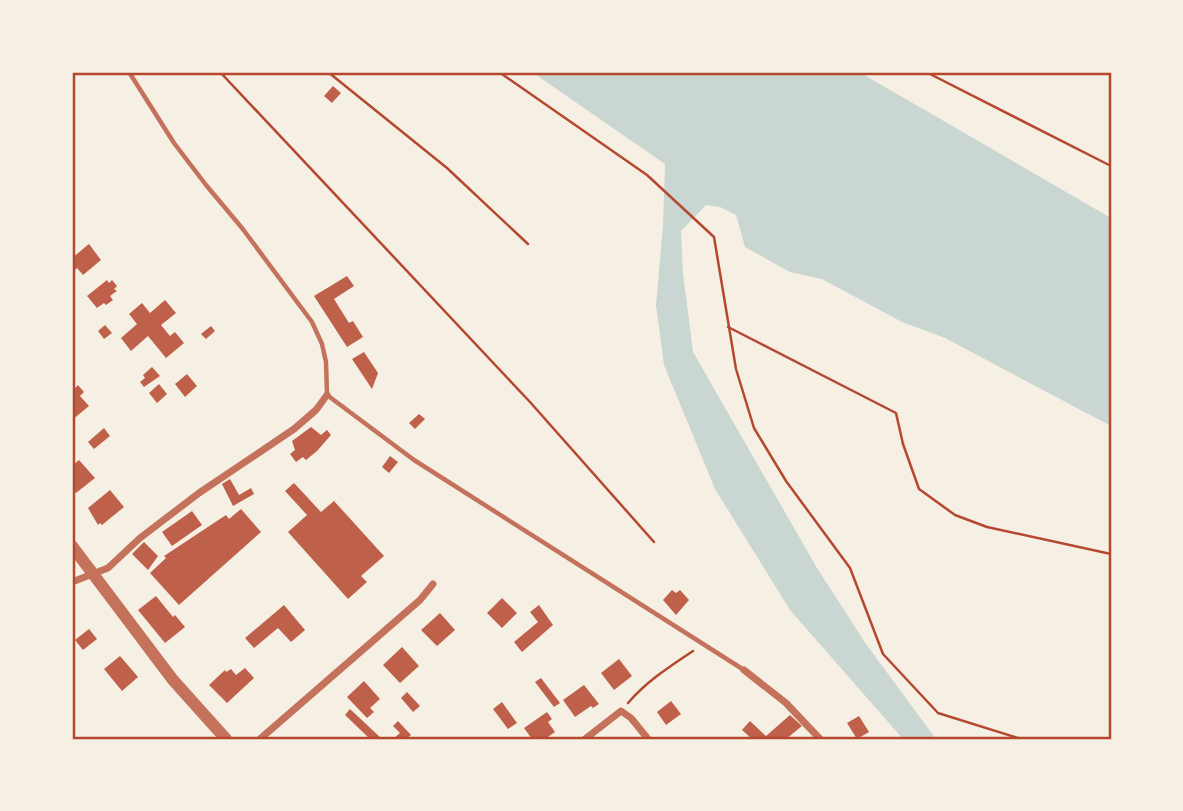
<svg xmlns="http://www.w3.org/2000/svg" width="1183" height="811" viewBox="0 0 1183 811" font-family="'Work Sans',sans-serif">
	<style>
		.water { fill: #c9d6d2 }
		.building { fill: #bf614a }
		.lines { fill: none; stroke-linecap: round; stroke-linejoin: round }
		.path { stroke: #b5482f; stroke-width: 2.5 }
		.service { stroke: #c5725c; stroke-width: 4.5 }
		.minor { stroke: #c5725c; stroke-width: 7 }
		.tertiary { stroke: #c5725c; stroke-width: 12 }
		.neatline { fill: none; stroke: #b5482f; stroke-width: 2.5 }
	</style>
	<rect width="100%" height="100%" fill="#f6efe4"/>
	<path class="water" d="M 532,72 L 859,72 L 1111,218 L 1111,426 L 945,338 L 902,322 L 822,279 L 790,272 L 745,247 L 736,215 L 720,207 L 706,205 L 681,231 L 683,273 L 693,352 L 817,568 L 866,644 L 936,739 L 903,739 L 790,610 L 715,489 L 664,365 L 656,305 L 663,226 L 665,164 Z"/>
	<g class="building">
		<path d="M 333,86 L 341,93 L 332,103 L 324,96 Z"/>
		<path d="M 89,244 L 101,260 L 83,275 L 77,268 L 75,270 L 72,266 L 72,258 Z"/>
		<path d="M 347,276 L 354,286 L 334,299 L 349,323 L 353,321 L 363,337 L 347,347 L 314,296 Z"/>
		<path d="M 107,280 L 109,283 L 112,280 L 117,286 L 114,289 L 117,291 L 110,296 L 113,300 L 106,305 L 104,303 L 97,308 L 87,296 Z"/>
		<path d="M 165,300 L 176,313 L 161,325 L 170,336 L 175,332 L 184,343 L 166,358 L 148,336 L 131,351 L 121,338 L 137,324 L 129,314 L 142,303 L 150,313 Z"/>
		<path d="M 105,325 L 112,333 L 104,339 L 98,331 Z"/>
		<path d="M 211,326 L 215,331 L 206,339 L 201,334 Z"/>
		<path d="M 364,352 L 378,373 L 372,389 L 352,359 Z"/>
		<path d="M 152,367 L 160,376 L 144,387 L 140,382 L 145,378 L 143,375 Z"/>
		<path d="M 187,374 L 197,386 L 185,397 L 175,384 Z"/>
		<path d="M 159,384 L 167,394 L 157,403 L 149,393 Z"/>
		<path d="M 78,385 L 84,392 L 80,396 L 89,406 L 72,420 L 72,391 Z"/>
		<path d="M 419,414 L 425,419 L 415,429 L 409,423 Z"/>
		<path d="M 311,427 L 321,435 L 327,430 L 331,435 L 317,451 L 306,460 L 303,457 L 296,462 L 290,454 L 295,450 L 292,441 Z"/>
		<path d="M 104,428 L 110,436 L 94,449 L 88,442 Z"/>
		<path d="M 390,456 L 398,462 L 389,473 L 382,467 Z"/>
		<path d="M 79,460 L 95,478 L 76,493 L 72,487 L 72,466 Z"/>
		<path d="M 230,479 L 239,495 L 251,488 L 254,494 L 233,506 L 222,484 Z"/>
		<path d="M 294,483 L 321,512 L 334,501 L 384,556 L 361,576 L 367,582 L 348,599 L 288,532 L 307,515 L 285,491 Z"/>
		<path d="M 110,490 L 124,507 L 102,525 L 100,523 L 98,525 L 88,508 Z"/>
		<path d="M 241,509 L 261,532 L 179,605 L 150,573 L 166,558 L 164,556 L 226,515 L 229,519 Z"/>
		<path d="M 192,511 L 202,525 L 172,546 L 162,532 Z"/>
		<path d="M 144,542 L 158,556 L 148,570 L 132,554 Z"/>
		<path d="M 672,590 L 676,593 L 680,590 L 689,600 L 676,615 L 663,600 Z"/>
		<path d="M 156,596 L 173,617 L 175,615 L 185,627 L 165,643 L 138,610 Z"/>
		<path d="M 502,598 L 517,613 L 502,628 L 487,613 Z"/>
		<path d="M 284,605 L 305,630 L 291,642 L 278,628 L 254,648 L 245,638 Z"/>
		<path d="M 539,605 L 553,625 L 522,652 L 514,642 L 538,622 L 530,612 Z"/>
		<path d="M 440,613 L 455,630 L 437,646 L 421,630 Z"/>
		<path d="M 89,629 L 97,639 L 83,650 L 75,640 Z"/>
		<path d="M 402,647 L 419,666 L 400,683 L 383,665 Z"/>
		<path d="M 120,656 L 138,677 L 122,691 L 104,669 Z"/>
		<path d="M 619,659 L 632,676 L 614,690 L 601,673 Z"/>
		<path d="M 245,668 L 254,678 L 227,703 L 209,685 L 225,670 L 226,672 L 231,669 L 236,675 Z"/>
		<path d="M 541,678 L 560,703 L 554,707 L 535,682 Z"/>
		<path d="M 364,681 L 380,699 L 370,708 L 374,712 L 367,718 L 347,697 Z"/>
		<path d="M 584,685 L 599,704 L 593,708 L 591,706 L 575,717 L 563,700 Z"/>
		<path d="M 407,692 L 420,706 L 413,712 L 401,698 Z"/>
		<path d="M 671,701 L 681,714 L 666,725 L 657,712 Z"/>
		<path d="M 502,702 L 517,723 L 508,729 L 493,709 Z"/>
		<path d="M 350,709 L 382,739 L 370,739 L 345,715 Z"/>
		<path d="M 547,712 L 552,719 L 548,722 L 555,732 L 545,739 L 532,739 L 524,728 Z"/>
		<path d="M 790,715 L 802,726 L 786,739 L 752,739 L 742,730 L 750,721 L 766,736 Z"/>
		<path d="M 859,716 L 869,732 L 857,739 L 847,723 Z"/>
		<path d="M 398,721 L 411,735 L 406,739 L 393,739 L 400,733 L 393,726 Z"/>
	</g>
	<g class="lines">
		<g class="path">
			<path d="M 220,72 L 530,402 L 654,542"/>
			<path d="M 328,72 L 447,168 L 528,244"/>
			<path d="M 499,72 L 647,175 L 714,237 L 736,369 L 754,428 L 786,481 L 850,568 L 883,654 L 938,713 L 1021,739"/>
			<path d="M 926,72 L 1111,166"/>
			<path d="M 728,327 L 896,413 L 903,444 L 919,489 L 955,515 L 987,527 L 1111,554"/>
			<path d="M 628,703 C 647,681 669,667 693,651"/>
		</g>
		<path class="service" d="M 129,72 L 174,143 L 206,185 L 242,228 L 312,322 L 322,344 L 326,362 L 327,395 L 414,460 L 744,670"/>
		<g class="minor">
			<path d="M 72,582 L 108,568 L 140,538 L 199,493 L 294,429 L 316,410 L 327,395"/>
			<path d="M 744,670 L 786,703 L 820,739"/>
			<path d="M 260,739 L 420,600 L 433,584"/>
			<path d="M 585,739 L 621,711 L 631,718 L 648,739"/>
		</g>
		<path class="tertiary" d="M 72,546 L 173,680 L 226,739"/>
	</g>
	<rect width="1183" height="811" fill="none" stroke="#f6efe4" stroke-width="147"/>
	<rect x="74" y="74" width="1036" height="664" class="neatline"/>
</svg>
